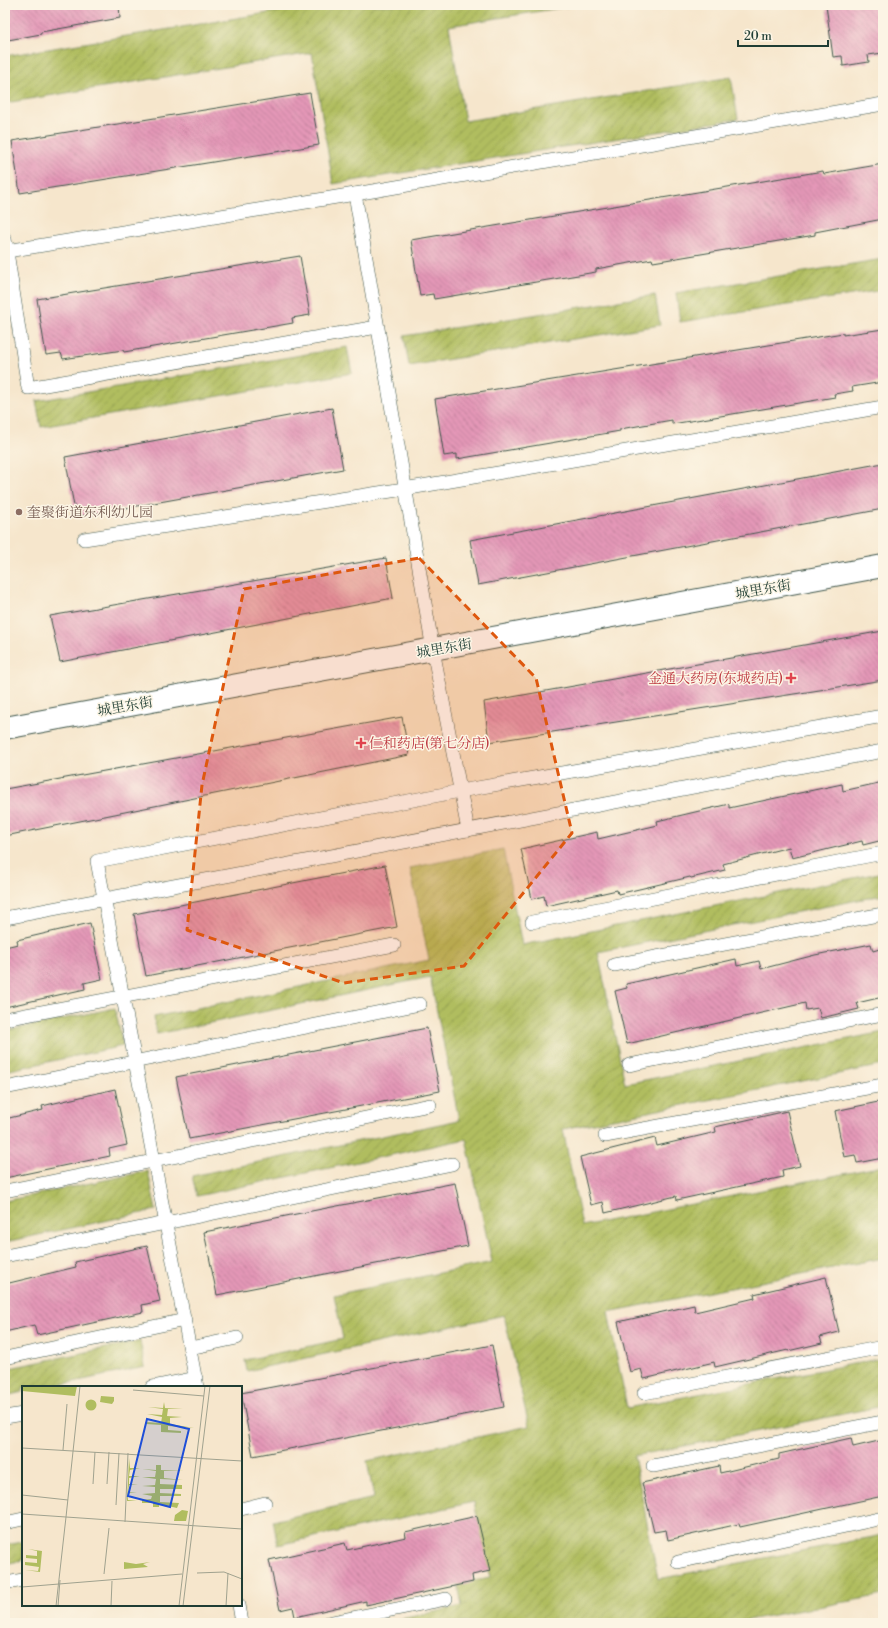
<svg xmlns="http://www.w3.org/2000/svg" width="888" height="1628" viewBox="0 0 888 1628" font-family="'Libre Bodoni','Noto Serif SC',serif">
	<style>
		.garden { fill: url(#garden-furrows); stroke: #687d4a }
		.building { fill: url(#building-back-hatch) }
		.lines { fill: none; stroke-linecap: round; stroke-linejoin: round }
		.service-casing { stroke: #3f564b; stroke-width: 14 }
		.tertiary-casing { stroke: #3f564b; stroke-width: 24 }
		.service { stroke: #fff; stroke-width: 13 }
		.tertiary { stroke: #fff; stroke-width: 22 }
		.marked { fill: #de580e; fill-opacity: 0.2; stroke: #de580e; stroke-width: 3; stroke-dasharray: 8 5; stroke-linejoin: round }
		.education-dot { fill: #8d6e63; stroke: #fcf5e5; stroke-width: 1.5 }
		.health-dot { fill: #e0444e; stroke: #fcf5e5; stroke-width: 1.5 }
		.labels { text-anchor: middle; stroke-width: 3; stroke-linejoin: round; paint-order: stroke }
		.education-label { font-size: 14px; fill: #785e54; stroke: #fcf5e5; text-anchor: start }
		.street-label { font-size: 14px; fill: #1f3d34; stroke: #fcf5e5 }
		.health-label { font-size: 14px; fill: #be3a42; stroke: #fcf5e5; text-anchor: end }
		.inset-road { fill: none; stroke: #a0a28f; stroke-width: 1 }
		.view { fill: #1d4ed8; fill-opacity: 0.15; stroke: #1d4ed8; stroke-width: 2 }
		.inset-edge { fill: none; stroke: #1f3d34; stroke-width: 2 }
	</style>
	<defs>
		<pattern id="garden-furrows" width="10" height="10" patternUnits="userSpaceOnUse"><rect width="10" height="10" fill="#b0bd5f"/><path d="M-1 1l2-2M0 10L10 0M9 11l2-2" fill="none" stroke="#8f9b4f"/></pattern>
		<pattern id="building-back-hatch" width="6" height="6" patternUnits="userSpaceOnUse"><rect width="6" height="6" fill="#e497b7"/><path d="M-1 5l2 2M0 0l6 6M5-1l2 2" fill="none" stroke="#b87c96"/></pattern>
	</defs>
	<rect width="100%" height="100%" fill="#fcf5e5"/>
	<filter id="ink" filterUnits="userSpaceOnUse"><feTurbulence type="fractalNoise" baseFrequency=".025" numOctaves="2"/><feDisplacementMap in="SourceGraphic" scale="8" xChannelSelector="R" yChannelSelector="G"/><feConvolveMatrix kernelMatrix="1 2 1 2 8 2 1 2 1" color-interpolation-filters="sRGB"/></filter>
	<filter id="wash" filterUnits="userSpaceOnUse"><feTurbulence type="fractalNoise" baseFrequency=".012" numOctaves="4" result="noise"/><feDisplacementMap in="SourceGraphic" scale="16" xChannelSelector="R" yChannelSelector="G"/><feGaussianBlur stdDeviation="0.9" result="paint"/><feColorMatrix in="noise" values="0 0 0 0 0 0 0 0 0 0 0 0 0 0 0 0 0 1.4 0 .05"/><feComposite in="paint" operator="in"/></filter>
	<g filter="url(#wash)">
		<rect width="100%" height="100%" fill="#f6e6cc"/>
		<g class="garden">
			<path d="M 304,5 L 578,5 L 449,26 L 465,121 L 731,77 L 738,119 L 333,184 L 312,53 L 5,103 L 5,56 L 304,7 Z"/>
			<path d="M 883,259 L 883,290 L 680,322 L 676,293 Z"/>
			<path d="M 655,295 L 660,325 L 409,366 L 404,336 Z"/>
			<path d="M 347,347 L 352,373 L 41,427 L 36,401 Z"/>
			<path d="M 503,849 L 522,945 L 883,872 L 883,895 L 598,952 L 625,1084 L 883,1032 L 883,1065 L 563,1129 L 582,1226 L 883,1166 L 883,1258 L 608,1312 L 627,1408 L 883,1358 L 883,1406 L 634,1456 L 658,1579 L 883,1535 L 883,1595 L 731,1623 L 382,1623 L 462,1606 L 458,1584 L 490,1577 L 474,1502 L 278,1545 L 273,1521 L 374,1498 L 367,1461 L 529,1426 L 504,1315 L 247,1371 L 245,1360 L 343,1339 L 334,1295 L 492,1262 L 466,1139 L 197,1196 L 192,1176 L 459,1120 L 430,977 L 157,1034 L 154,1017 L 429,960 L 410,868 Z"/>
			<path d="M 115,1008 L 123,1046 L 5,1071 L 5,1031 Z"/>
			<path d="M 148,1171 L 156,1210 L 5,1242 L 5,1201 Z"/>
			<path d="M 140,1341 L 145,1367 L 49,1387 L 23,1387 L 23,1392 L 5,1396 L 5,1369 Z"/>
			<path d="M 23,1542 L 23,1560 L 5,1564 L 5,1545 Z"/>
		</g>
		<g id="blocks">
			<g class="building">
				<path d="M 5,5 L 119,5 L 120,18 L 41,32 L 41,34 L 8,40 L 5,23 Z"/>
				<path d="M 826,5 L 883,5 L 883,53 L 868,55 L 869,62 L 843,66 L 842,56 L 833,57 Z"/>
				<path d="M 310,93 L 319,145 L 20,193 L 12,141 Z"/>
				<path d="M 883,164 L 883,219 L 815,232 L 815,235 L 653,262 L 652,259 L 596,269 L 596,272 L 434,299 L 433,294 L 420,296 L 411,240 L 823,171 L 824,174 Z"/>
				<path d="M 300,256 L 310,315 L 292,318 L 293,323 L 124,352 L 123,350 L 63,359 L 61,353 L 46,355 L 37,299 Z"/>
				<path d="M 883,329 L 883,382 L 852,387 L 853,391 L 834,394 L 835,397 L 672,424 L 672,420 L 620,429 L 620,431 L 457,459 L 457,454 L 444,456 L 435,399 L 843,333 L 843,335 Z"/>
				<path d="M 332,408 L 343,469 L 76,517 L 65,457 Z"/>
				<path d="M 883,463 L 883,509 L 478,585 L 470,540 Z"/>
				<path d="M 386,558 L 393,598 L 60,662 L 50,616 Z"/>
				<path d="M 883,631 L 883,680 L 489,742 L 484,702 Z"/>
				<path d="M 402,717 L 409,755 L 5,836 L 5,789 Z"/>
				<path d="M 883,782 L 883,840 L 863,845 L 862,841 L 792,858 L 789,847 L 723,864 L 725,870 L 691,878 L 690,877 L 618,894 L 617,890 L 546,906 L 544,896 L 532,899 L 521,849 L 597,832 L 598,839 L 658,825 L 657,821 L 729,804 L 729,808 L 842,784 L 843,791 Z"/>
				<path d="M 385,865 L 397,927 L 146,976 L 134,914 Z"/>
				<path d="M 90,923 L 102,979 L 84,983 L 85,989 L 5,1007 L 5,947 L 18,944 L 17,940 Z"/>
				<path d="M 871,944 L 873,951 L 883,948 L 883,997 L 857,1003 L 859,1009 L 821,1018 L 818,1008 L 806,1010 L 805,1003 L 627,1044 L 615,991 L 627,988 L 626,984 L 736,959 L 737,966 L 759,961 L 761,969 L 815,955 Z"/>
				<path d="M 427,1028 L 440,1091 L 189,1139 L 176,1077 Z"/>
				<path d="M 115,1089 L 127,1145 L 109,1149 L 110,1156 L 5,1178 L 5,1119 L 43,1110 L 42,1106 Z"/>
				<path d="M 883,1101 L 883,1158 L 857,1163 L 855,1155 L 844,1157 L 835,1111 Z"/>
				<path d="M 787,1111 L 800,1166 L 782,1170 L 783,1177 L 677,1200 L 676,1196 L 605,1213 L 603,1202 L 591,1205 L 580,1157 L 655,1138 L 657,1146 L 716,1132 L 715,1127 Z"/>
				<path d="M 455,1183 L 468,1246 L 217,1295 L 204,1232 Z"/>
				<path d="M 147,1246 L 160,1301 L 142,1305 L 143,1312 L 37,1335 L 34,1325 L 5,1332 L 5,1284 L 76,1267 L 75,1262 Z"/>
				<path d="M 826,1277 L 839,1332 L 820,1337 L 822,1343 L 788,1351 L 788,1350 L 715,1367 L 714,1362 L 644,1379 L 641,1369 L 630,1372 L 618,1322 L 694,1305 L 695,1312 L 755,1298 L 754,1294 Z"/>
				<path d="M 492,1345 L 504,1407 L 253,1456 L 241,1393 Z"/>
				<path d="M 851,1438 L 853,1447 L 883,1440 L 883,1496 L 740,1527 L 739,1524 L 668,1540 L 666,1530 L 654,1532 L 642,1483 L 719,1466 L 720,1473 L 779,1459 L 779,1454 Z"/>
				<path d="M 477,1516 L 490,1571 L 472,1575 L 473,1582 L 366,1605 L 366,1601 L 295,1617 L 293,1607 L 280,1610 L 269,1560 L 345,1543 L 347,1550 L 406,1537 L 405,1532 Z"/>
			</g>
		</g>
	</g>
	<g filter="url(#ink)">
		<use href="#blocks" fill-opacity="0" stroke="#3f564b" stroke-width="1"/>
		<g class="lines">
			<defs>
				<g id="service">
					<path d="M 355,194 L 433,650 L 468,830"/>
					<path d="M 5,239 L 28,388 L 377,327"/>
					<path d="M 7,251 L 355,194 L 883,104"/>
					<path d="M 84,539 L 404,489 L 883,407"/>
					<path d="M 5,918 L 883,751"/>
					<path d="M 532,922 L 883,853"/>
					<path d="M 614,965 L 883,914"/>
					<path d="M 5,1019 L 394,945"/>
					<path d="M 629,1065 L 883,1014"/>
					<path d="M 5,1088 L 420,1004"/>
					<path d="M 605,1136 L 883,1085"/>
					<path d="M 5,1191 L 430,1105"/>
					<path d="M 5,1256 L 452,1164"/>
					<path d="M 190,1348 L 237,1338"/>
					<path d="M 5,1358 L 185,1320"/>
					<path d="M 152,1387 L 196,1378"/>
					<path d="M 197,1387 L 97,861 L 460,791 L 883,716"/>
					<path d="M 644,1393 L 883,1347"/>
					<path d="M 5,1417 L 23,1414"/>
					<path d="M 653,1466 L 883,1422"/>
					<path d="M 241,1509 L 265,1503"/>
					<path d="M 5,1523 L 23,1519"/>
					<path d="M 678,1562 L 883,1518"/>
					<path d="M 12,1582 L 23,1580"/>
					<path d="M 239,1605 L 242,1623"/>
					<path d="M 327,1623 L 446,1599"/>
				</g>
				<path id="tertiary" d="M 5,728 L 883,566"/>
			</defs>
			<use href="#service" class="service-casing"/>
			<use href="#tertiary" class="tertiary-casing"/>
			<use href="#service" class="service"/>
			<use href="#tertiary" class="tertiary"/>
		</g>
	</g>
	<path class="marked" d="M 419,558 L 536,678 L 572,833 L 464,966 L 344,983 L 187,930 L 202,785 L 244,589 Z"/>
	<circle class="education-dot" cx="19" cy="512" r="4"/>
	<g class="health-dot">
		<path d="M789 672h4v4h4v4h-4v4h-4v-4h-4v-4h4z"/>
		<path d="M359 737h4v4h4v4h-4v4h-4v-4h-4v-4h4z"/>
	</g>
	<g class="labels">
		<g class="education-label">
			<text x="27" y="517">奎聚街道东利幼儿园</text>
		</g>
		<g class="street-label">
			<text transform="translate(763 589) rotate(-10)" y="5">城里东街</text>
			<text transform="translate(444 648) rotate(-10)" y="5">城里东街</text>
			<text transform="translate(125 706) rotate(-10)" y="5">城里东街</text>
		</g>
		<g class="health-label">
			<text x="783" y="683">金通大药房(东城药店)</text>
			<text x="369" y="748" text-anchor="start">仁和药店(第七分店)</text>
		</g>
	</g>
	<g transform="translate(22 1386)">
		<rect width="220" height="220" fill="#f6e6cc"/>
		<path d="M 0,0 L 55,0 L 53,10 L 0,5 ZM 160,124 L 166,125 L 164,135 L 152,135 L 153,129 Z" fill="#b0bd5f"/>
		<path d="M 79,10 L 92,11 L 92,15 L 90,18 L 78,16 ZM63.5 19a5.5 5.5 0 1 1 11 0a5.5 5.5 0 1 1-11 0ZM 142,16 L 143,22 L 161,23 L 146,23 L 145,30 L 160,31 L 148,32 L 148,38 L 172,42 L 146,40 L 146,44 L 159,45 L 159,47 L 139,46 L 139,39 L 124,38 L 124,36 L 139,37 L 140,31 L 125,28 L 140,29 L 141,23 L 126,21 L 141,22 ZM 107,72 L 108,82 L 118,82 L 108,84 L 107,90 L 118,90 L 107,92 L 107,98 L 116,98 L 107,99 L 106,106 L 115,107 L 106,107 L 106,114 L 115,115 L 105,115 ZM 134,79 L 139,79 L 139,84 L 162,85 L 142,85 L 142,92 L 161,94 L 138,93 L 138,98 L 160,99 L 160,103 L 138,103 L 138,107 L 159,108 L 159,110 L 138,110 L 138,116 L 157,117 L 155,122 L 137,118 L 137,121 L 131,121 L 131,117 L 120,117 L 120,114 L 129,113 L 130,110 L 120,108 L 133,107 L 133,101 L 120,100 L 133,99 L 134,93 L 120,91 L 133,91 L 134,85 L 120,83 L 134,84 ZM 6,163 L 20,165 L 18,186 L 3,184 L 16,185 L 17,181 L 3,179 L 3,176 L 15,177 L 15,173 L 4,172 L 4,169 L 15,170 L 15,165 ZM 102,176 L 114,178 L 128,176 L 121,178 L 126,181 L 102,183 Z" fill="#b0bd5f"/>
		<path class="inset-road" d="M 111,4 L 182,10M 0,62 L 220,75M 41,64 L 45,18M 71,98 L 73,66M 85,98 L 87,66M 0,109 L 46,114M 94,119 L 97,67M 0,128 L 220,143M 44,131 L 58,0M 103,136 L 106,67M 175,187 L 202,186 L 220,193M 82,188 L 87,142M 0,201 L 160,188M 34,220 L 44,131M 36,220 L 38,194M 89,220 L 90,195M 157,220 L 183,0M 161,220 L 188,0M 204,220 L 206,187"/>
		<path class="view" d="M 125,33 L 167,43 L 148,121 L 106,110 Z"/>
		<rect width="220" height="220" class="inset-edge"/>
	</g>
	<rect width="888" height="1628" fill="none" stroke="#fcf5e5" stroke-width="20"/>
	<path d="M738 40v6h90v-6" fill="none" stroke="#1f3d34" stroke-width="2"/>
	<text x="744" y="40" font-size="12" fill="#1f3d34" stroke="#fcf5e5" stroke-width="3" paint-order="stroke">20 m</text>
</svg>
